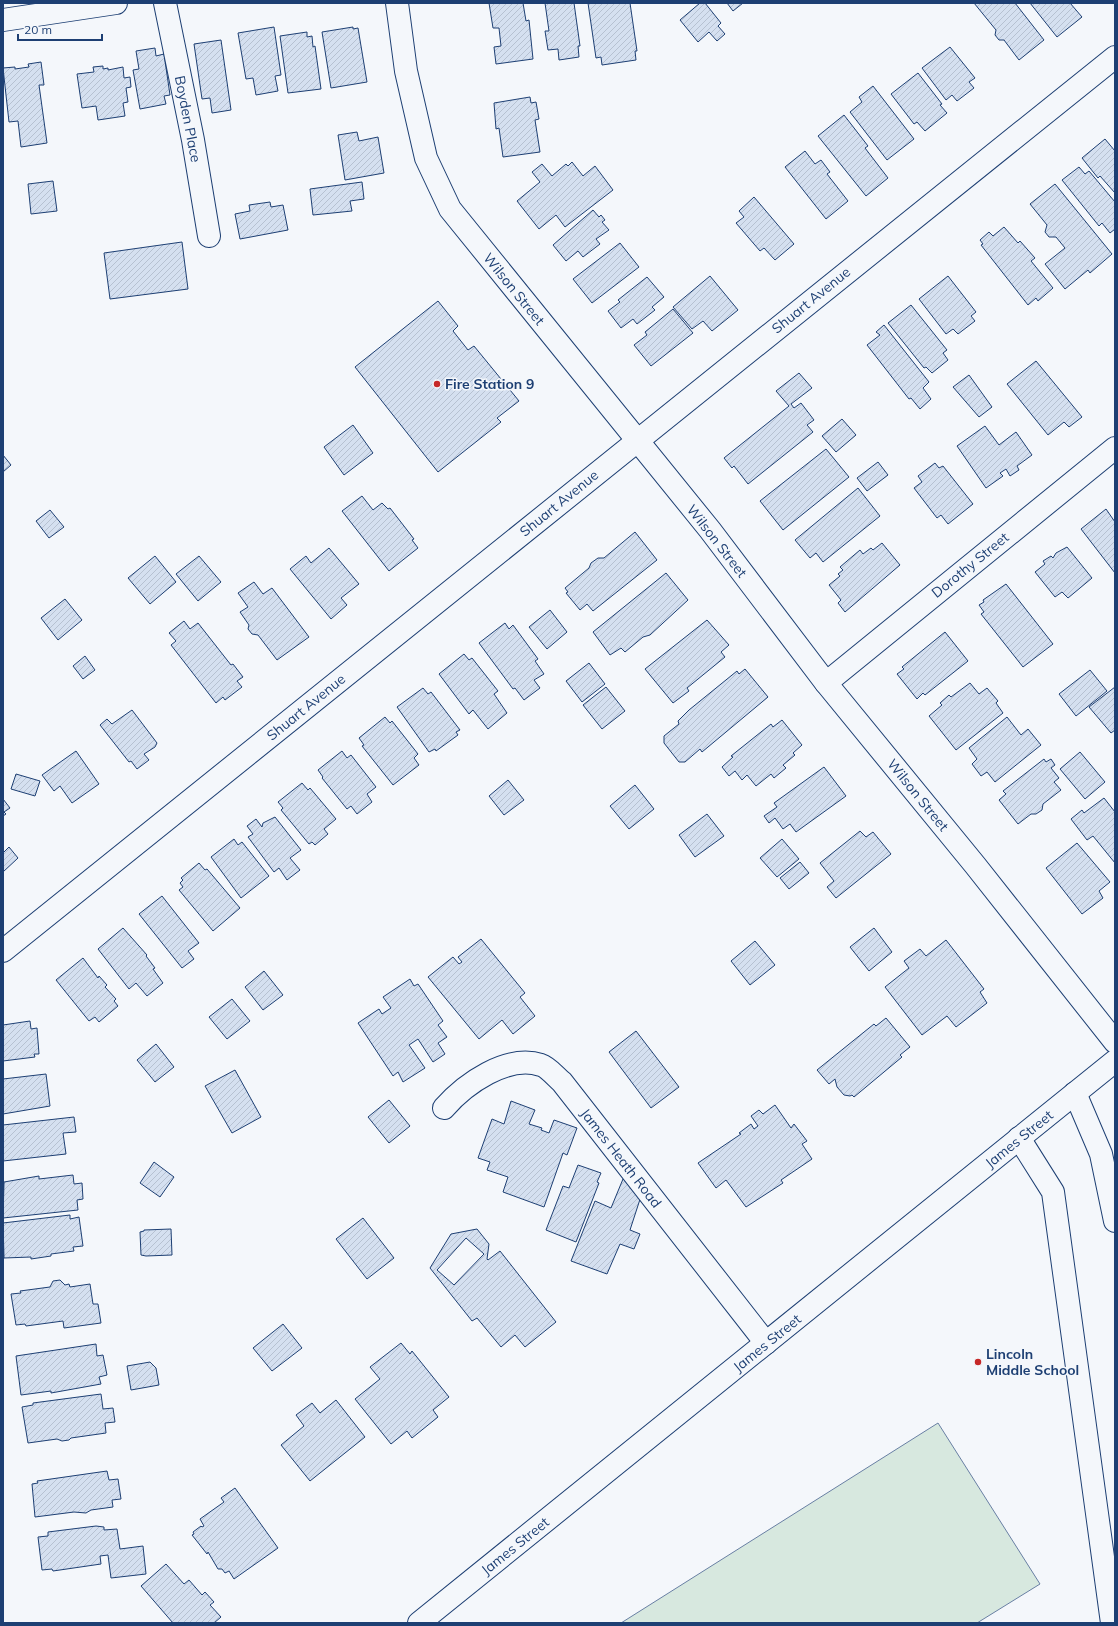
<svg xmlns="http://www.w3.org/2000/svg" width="1118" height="1626" viewBox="0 0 1118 1626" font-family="Mulish,sans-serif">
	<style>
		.green { fill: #d7e8df; stroke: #687fa3 }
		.building { fill: url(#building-hatch); stroke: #1d3f73; fill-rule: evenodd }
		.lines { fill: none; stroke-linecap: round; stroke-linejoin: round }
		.minor-casing { stroke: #1d3f73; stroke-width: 24 }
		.major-casing { stroke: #1d3f73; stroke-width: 24 }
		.minor { stroke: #f4f7fb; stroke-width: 22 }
		.major { stroke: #f4f7fb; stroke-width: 22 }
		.poi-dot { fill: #c62828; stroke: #f4f7fb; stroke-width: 1.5 }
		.labels { text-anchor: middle; stroke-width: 3; stroke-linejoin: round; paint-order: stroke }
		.street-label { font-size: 14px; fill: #1d3f73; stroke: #f4f7fb }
		.poi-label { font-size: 14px; font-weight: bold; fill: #1d3f73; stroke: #f4f7fb; text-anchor: start }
	</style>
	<defs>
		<pattern id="building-hatch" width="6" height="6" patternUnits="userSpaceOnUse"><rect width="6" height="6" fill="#d5e0f0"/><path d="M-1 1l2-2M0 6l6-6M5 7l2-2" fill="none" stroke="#b6c1d1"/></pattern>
	</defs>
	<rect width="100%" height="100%" fill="#f4f7fb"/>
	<path class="green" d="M 938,1423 L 1040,1584 L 977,1623 L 621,1623 Z"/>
	<g class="building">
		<path d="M 489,3 L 523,3 L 526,21 L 529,20 L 533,59 L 496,64 L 494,47 L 501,46 L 499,28 L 493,28 Z"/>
		<path d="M 545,3 L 574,3 L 580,46 L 578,46 L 579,57 L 559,60 L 558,49 L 548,50 L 545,31 L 549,31 Z"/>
		<path d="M 588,3 L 630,3 L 637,51 L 635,51 L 636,60 L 602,65 L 601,57 L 596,58 Z"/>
		<path d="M 700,3 L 705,3 L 721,23 L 718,26 L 725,34 L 717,41 L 709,32 L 698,42 L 680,20 Z"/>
		<path d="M 727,3 L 743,3 L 733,11 Z"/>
		<path d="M 974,3 L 1015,3 L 1044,40 L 1019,60 L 1004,40 L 999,40 L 995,35 L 996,30 Z"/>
		<path d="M 1030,3 L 1070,3 L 1082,17 L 1057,37 Z"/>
		<path d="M 274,27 L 281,75 L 275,76 L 278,91 L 256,95 L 253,78 L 246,79 L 238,33 Z"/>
		<path d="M 353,27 L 353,29 L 358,28 L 367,82 L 331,88 L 322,32 Z"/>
		<path d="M 307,32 L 307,37 L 312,36 L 313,47 L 315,46 L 321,89 L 288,93 L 280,36 Z"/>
		<path d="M 221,40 L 231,110 L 212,113 L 210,98 L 202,99 L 194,44 Z"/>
		<path d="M 950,47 L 975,78 L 969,82 L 974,88 L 957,101 L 952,95 L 946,100 L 922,68 Z"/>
		<path d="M 155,48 L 156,56 L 164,54 L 170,95 L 164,96 L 166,104 L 140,109 L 133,70 L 139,69 L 136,51 Z"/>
		<path d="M 41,62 L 44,85 L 39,85 L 47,143 L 21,147 L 18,121 L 9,122 L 3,68 L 15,67 L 15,69 L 29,67 L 28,64 Z"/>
		<path d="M 103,66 L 103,69 L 108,68 L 108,70 L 123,67 L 124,78 L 130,77 L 131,87 L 126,88 L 128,102 L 123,103 L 125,116 L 98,120 L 96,106 L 82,108 L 77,74 L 94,72 L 93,67 Z"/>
		<path d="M 918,73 L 942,104 L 940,105 L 947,113 L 925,131 L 917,122 L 914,124 L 891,94 Z"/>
		<path d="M 873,86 L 914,139 L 887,160 L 850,112 L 862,102 L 859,97 Z"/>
		<path d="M 530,97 L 531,103 L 536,102 L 539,119 L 535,120 L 540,152 L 503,157 L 499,128 L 496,129 L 494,103 Z"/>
		<path d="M 844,115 L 868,146 L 865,148 L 888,178 L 866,196 L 818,136 Z"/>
		<path d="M 357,132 L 359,141 L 378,137 L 384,173 L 345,180 L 338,135 Z"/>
		<path d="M 1105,139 L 1115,151 L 1115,193 L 1100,176 L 1098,178 L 1082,158 Z"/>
		<path d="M 805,151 L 815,164 L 821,160 L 830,172 L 827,174 L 848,201 L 826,219 L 785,167 Z"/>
		<path d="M 572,162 L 583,176 L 595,166 L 613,190 L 565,227 L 556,215 L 539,229 L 517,201 L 540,182 L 532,172 L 542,164 L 552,176 L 566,164 L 568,166 Z"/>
		<path d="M 1079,167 L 1085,174 L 1089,171 L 1115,202 L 1115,229 L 1110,233 L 1102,223 L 1099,226 L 1062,180 Z"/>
		<path d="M 53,181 L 57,211 L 31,214 L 28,184 Z"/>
		<path d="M 362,182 L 364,199 L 350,201 L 352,211 L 313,215 L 310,189 Z"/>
		<path d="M 1055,184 L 1112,254 L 1090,273 L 1088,270 L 1065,289 L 1045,264 L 1065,248 L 1056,237 L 1049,237 L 1045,232 L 1047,225 L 1030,204 Z"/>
		<path d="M 754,197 L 794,244 L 775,260 L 764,248 L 760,251 L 736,223 L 744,217 L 739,211 Z"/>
		<path d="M 270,202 L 271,207 L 283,205 L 288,230 L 240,239 L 235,214 L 250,211 L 249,205 Z"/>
		<path d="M 593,210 L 599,217 L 601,215 L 605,220 L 602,222 L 609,230 L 596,239 L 600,244 L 583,257 L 578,251 L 566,261 L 553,245 Z"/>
		<path d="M 1004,227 L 1018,243 L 1020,241 L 1035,258 L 1031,261 L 1053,288 L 1038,301 L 1036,298 L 1028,305 L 981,245 L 983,244 L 980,240 L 989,232 L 993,236 Z"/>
		<path d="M 182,242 L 188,289 L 110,299 L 104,253 Z"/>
		<path d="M 620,243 L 639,267 L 592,303 L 573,279 Z"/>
		<path d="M 710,276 L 738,310 L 712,331 L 703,321 L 692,329 L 673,307 Z"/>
		<path d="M 948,276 L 976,312 L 971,316 L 975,321 L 958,334 L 953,329 L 946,334 L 919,299 Z"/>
		<path d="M 647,277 L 664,297 L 652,307 L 655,310 L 637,324 L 633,319 L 621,328 L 608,311 L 620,302 L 618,300 Z"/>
		<path d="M 438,301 L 458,326 L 453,331 L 468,350 L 474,346 L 519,401 L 497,418 L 501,422 L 438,472 L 355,367 Z"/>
		<path d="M 911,305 L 947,350 L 943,353 L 948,360 L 932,373 L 926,367 L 924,368 L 888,323 Z"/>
		<path d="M 673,309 L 693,333 L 651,366 L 634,345 L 647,335 L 645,332 Z"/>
		<path d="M 884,325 L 929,382 L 923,388 L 931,399 L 920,409 L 911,398 L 909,399 L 867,345 L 880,335 L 876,332 Z"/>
		<path d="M 1036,361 L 1082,417 L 1069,427 L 1064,422 L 1048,435 L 1007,384 Z"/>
		<path d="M 799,373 L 812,388 L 791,404 L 794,408 L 801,403 L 814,420 L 807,425 L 813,432 L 748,484 L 734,466 L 732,468 L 724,458 L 789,406 L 776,391 Z"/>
		<path d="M 969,375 L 992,407 L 979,417 L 953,387 Z"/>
		<path d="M 842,419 L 856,435 L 836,452 L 822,436 Z"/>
		<path d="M 353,425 L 373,453 L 344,475 L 324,447 Z"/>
		<path d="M 985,426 L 999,445 L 1016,432 L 1032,455 L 1017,466 L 1019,470 L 1010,476 L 1006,469 L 1000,473 L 1003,476 L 986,488 L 957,446 Z"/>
		<path d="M 826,449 L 849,477 L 783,530 L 760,501 Z"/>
		<path d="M 3,455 L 11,465 L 3,472 Z"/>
		<path d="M 878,462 L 888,475 L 867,491 L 857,478 Z"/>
		<path d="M 935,463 L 939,468 L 943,466 L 973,504 L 948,524 L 941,515 L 937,518 L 914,488 L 922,482 L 918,476 Z"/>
		<path d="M 858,488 L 880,516 L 823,562 L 816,553 L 810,558 L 795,540 Z"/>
		<path d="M 362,496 L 373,510 L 382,503 L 388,509 L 390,508 L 414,539 L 412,540 L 418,548 L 389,571 L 342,511 Z"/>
		<path d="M 1106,509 L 1115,522 L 1115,573 L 1081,529 Z"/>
		<path d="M 50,510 L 64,527 L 49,538 L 36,521 Z"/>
		<path d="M 635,532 L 657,560 L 593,611 L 587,604 L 580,610 L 566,593 L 568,592 L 565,588 L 589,568 L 591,563 L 598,558 L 604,558 Z"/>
		<path d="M 882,543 L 900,565 L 845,612 L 838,603 L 841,600 L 829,585 L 840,576 L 838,574 L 843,570 L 840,567 L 860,550 L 863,554 L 871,548 L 873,550 Z"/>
		<path d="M 1067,547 L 1092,578 L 1068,598 L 1062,592 L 1055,597 L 1035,572 L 1045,564 L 1043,561 L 1051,556 L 1053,558 L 1056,553 Z"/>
		<path d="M 329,548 L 359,584 L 341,598 L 347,605 L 331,619 L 290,569 L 306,556 L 311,563 Z"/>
		<path d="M 155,556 L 176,582 L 150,604 L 128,578 Z"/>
		<path d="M 199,556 L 221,582 L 198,601 L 176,574 Z"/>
		<path d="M 666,573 L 688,600 L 650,635 L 643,637 L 625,652 L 621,648 L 610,655 L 593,632 Z"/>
		<path d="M 254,582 L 263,594 L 272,588 L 309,637 L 277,660 L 258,635 L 252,634 L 248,629 L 249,625 L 240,612 L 248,607 L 238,593 Z"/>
		<path d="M 1006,584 L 1053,644 L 1023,667 L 981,614 L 984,612 L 979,605 L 984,602 L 983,600 Z"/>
		<path d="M 65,599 L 82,620 L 58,640 L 41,618 Z"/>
		<path d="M 550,610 L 567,632 L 547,649 L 529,627 Z"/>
		<path d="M 707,620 L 729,645 L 721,652 L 725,657 L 687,688 L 689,691 L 673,703 L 645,669 Z"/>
		<path d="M 184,621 L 190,629 L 198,623 L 231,665 L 233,664 L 243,677 L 237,681 L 242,687 L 225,700 L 223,697 L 216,703 L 171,645 L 176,641 L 169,633 Z"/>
		<path d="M 505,623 L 509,629 L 513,625 L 538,659 L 535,661 L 544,674 L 534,680 L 540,688 L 524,700 L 515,688 L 513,689 L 479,643 Z"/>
		<path d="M 945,632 L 968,661 L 925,695 L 923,693 L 917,699 L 897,674 L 904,669 L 902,667 Z"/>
		<path d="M 464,654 L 469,660 L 472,658 L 498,691 L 494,694 L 507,713 L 488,729 L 473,710 L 469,714 L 439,674 Z"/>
		<path d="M 85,656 L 95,670 L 83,679 L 73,666 Z"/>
		<path d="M 589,663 L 605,684 L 582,702 L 566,681 Z"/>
		<path d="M 745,669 L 768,697 L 702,752 L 700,749 L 685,762 L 679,762 L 664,743 L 664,736 L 679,724 L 678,721 L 689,710 L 737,671 L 739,674 Z"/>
		<path d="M 1090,670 L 1107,691 L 1076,716 L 1059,694 Z"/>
		<path d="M 970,683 L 979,694 L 987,688 L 998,701 L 996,703 L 1003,713 L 956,750 L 929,716 L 942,705 L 940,703 L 949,695 L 951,697 Z"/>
		<path d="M 606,687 L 625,711 L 602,729 L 583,705 Z"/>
		<path d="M 1115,687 L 1115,730 L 1111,733 L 1089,707 Z"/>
		<path d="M 423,688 L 428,694 L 431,692 L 460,730 L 456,732 L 458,735 L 436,751 L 435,749 L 429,752 L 397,707 Z"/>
		<path d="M 132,710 L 157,743 L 155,747 L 144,754 L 149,760 L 137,769 L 131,761 L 129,762 L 100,725 L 107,719 L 112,724 Z"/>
		<path d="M 385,717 L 390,723 L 392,721 L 418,754 L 414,758 L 419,765 L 393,785 L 362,746 L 364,745 L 359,738 Z"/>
		<path d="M 1007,717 L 1021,735 L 1028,729 L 1041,745 L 995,782 L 987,772 L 981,776 L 972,764 L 977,759 L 969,748 Z"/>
		<path d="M 782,720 L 802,745 L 793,753 L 795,755 L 783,765 L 786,768 L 774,778 L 771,774 L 756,786 L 747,775 L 742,780 L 735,771 L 729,776 L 722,767 L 733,757 L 731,756 L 771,724 L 773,727 Z"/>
		<path d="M 76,751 L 99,784 L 72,803 L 60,786 L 54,791 L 42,775 Z"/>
		<path d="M 342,751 L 347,758 L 351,755 L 376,787 L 367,794 L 372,802 L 357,814 L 351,806 L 347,809 L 322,778 L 323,777 L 318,770 Z"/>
		<path d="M 1080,752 L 1105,782 L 1085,799 L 1060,769 Z"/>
		<path d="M 1044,759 L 1046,762 L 1051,759 L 1055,765 L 1051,768 L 1059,778 L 1054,782 L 1061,790 L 1043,804 L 1042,810 L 1036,814 L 1031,814 L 1018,824 L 999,800 L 1006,794 L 1003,791 Z"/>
		<path d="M 824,767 L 846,796 L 796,832 L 790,824 L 783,829 L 775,818 L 769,823 L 764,816 L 777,807 L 774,803 Z"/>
		<path d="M 16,774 L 40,781 L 35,796 L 11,789 Z"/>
		<path d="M 508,780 L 524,800 L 504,815 L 489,796 Z"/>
		<path d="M 302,783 L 308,790 L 310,788 L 336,819 L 324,829 L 328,834 L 315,845 L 312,842 L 309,844 L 281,810 L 283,808 L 278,802 Z"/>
		<path d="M 635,785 L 654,809 L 629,829 L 610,806 Z"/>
		<path d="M 1104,798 L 1115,812 L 1115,863 L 1093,836 L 1087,840 L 1071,819 L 1082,810 L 1084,813 Z"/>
		<path d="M 3,799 L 10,808 L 4,812 L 6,814 L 3,816 Z"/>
		<path d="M 707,814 L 724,836 L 695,857 L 679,835 Z"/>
		<path d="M 275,817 L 301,850 L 290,858 L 300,870 L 287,880 L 279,868 L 274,872 L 248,837 L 253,834 L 247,826 L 256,819 L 262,827 L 263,823 Z"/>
		<path d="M 860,831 L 866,837 L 873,832 L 891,854 L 836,898 L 827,887 L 834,881 L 820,863 Z"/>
		<path d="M 234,839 L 238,845 L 242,842 L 269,876 L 241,898 L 211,857 Z"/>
		<path d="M 782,839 L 799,859 L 777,877 L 760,858 Z"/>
		<path d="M 1077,843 L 1110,882 L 1099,891 L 1103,898 L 1082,914 L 1046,868 Z"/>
		<path d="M 9,847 L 18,858 L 3,872 L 3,850 L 4,852 Z"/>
		<path d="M 800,862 L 809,873 L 789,889 L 780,878 Z"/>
		<path d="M 199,863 L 205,870 L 207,869 L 240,908 L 213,931 L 179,890 L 183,887 L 180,883 L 183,880 L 181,878 Z"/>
		<path d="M 162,896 L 199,943 L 188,951 L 194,959 L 182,968 L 139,914 Z"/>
		<path d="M 123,928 L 147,955 L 146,956 L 155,968 L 153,969 L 163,983 L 147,996 L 136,983 L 129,989 L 98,949 Z"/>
		<path d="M 874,928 L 892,952 L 869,971 L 850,947 Z"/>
		<path d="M 481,939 L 525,993 L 520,997 L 535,1016 L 513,1034 L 502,1020 L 479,1039 L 428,977 L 453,957 L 459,964 L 462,962 L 458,957 Z"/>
		<path d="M 946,940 L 984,989 L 980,992 L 987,1003 L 956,1027 L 947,1016 L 922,1035 L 885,987 L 909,968 L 904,961 L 920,949 L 926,956 Z"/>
		<path d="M 755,941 L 775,965 L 750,985 L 731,961 Z"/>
		<path d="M 83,958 L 98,978 L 99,976 L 107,985 L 105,987 L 116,999 L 114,1001 L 118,1006 L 99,1022 L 95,1017 L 89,1021 L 56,980 Z"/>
		<path d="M 264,971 L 283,995 L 263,1010 L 245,987 Z"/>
		<path d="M 410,979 L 414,986 L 418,984 L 443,1021 L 438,1025 L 447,1037 L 438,1043 L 445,1054 L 433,1062 L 418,1039 L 409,1045 L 425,1068 L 403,1082 L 398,1072 L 393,1076 L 358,1023 L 379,1009 L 382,1014 L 391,1008 L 383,997 Z"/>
		<path d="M 232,999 L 250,1021 L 227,1039 L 209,1017 Z"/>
		<path d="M 886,1018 L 910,1047 L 900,1055 L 902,1057 L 854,1097 L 852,1095 L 850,1096 L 844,1095 L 837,1087 L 835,1079 L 829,1084 L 817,1070 L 874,1024 L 876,1026 Z"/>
		<path d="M 30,1021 L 31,1029 L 37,1028 L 39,1054 L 34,1054 L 35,1057 L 3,1061 L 3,1025 Z"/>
		<path d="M 636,1031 L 679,1087 L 651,1108 L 609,1052 Z"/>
		<path d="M 156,1044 L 174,1067 L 155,1082 L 137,1060 Z"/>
		<path d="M 235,1070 L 261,1117 L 232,1133 L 205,1086 Z"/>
		<path d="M 46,1074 L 50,1106 L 3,1114 L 3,1079 Z"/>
		<path d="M 389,1100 L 410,1126 L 389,1143 L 368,1117 Z"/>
		<path d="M 511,1101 L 535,1110 L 529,1124 L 542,1128 L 541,1130 L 549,1133 L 554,1120 L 577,1128 L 567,1155 L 563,1153 L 544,1207 L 503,1192 L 508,1177 L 487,1170 L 490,1162 L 478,1158 L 492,1119 L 504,1124 Z"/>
		<path d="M 775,1105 L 791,1128 L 794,1124 L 807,1141 L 802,1144 L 812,1159 L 781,1180 L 783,1183 L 746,1207 L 726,1180 L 716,1188 L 698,1163 L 741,1134 L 739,1133 L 751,1124 L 754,1129 L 758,1126 L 751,1116 L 759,1110 L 763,1114 Z"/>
		<path d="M 74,1117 L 76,1132 L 63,1133 L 66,1154 L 3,1161 L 3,1125 Z"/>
		<path d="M 154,1162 L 174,1177 L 160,1197 L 140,1183 Z"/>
		<path d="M 578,1165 L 601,1173 L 597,1182 L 599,1183 L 576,1242 L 546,1230 L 563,1186 L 569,1188 Z"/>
		<path d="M 73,1175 L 74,1184 L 82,1183 L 83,1199 L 77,1200 L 78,1210 L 3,1218 L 4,1182 L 39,1176 L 39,1179 Z"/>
		<path d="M 623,1179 L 644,1187 L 630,1230 L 640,1234 L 634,1249 L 620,1244 L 607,1274 L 571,1261 L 595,1201 L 611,1208 Z"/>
		<path d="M 70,1215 L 70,1219 L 79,1217 L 83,1246 L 73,1247 L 74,1251 L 51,1254 L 51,1256 L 31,1259 L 31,1257 L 4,1258 L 3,1223 Z"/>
		<path d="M 363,1218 L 394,1258 L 367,1279 L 336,1239 Z"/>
		<path d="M 171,1229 L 172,1255 L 146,1256 L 141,1255 L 140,1232 L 144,1231 L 144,1230 Z"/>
		<path d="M 477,1229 L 489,1244 L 487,1259 L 488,1260 L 500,1251 L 556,1322 L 525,1347 L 515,1335 L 501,1347 L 477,1318 L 472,1321 L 430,1268 L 451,1234 ZM 466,1238 L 484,1254 L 454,1285 L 437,1270 Z"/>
		<path d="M 60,1280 L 65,1285 L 69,1284 L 70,1287 L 90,1284 L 93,1304 L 98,1304 L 101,1323 L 64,1328 L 63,1321 L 26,1326 L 25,1324 L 16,1325 L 11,1294 L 21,1293 L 20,1291 L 50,1287 L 53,1281 Z"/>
		<path d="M 283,1324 L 302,1348 L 272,1371 L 253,1348 Z"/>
		<path d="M 401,1343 L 410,1354 L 412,1351 L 449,1397 L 433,1410 L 438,1417 L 412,1438 L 407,1431 L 391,1444 L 355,1399 L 380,1379 L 370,1367 Z"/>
		<path d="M 96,1344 L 97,1356 L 103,1355 L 107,1375 L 99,1377 L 101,1384 L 51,1393 L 51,1391 L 21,1395 L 16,1356 Z"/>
		<path d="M 150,1362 L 156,1368 L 159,1385 L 131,1390 L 127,1366 Z"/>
		<path d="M 101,1394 L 103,1409 L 113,1408 L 115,1422 L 105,1423 L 106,1433 L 71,1438 L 69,1440 L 62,1441 L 57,1439 L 28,1443 L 22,1407 L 33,1405 L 33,1403 Z"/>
		<path d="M 336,1400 L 365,1437 L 310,1481 L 281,1445 L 304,1426 L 296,1415 L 312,1403 L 320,1413 Z"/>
		<path d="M 107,1471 L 109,1480 L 118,1479 L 121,1499 L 112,1500 L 113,1507 L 91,1510 L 86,1513 L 74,1512 L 35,1517 L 32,1484 L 38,1483 L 37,1481 Z"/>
		<path d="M 235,1488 L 278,1548 L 234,1579 L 229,1571 L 225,1573 L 222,1569 L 218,1569 L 208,1552 L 207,1554 L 192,1535 L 194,1534 L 193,1532 L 201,1526 L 202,1527 L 204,1526 L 200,1519 L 224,1502 L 221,1498 Z"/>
		<path d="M 96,1526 L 104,1527 L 104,1530 L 117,1529 L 120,1549 L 143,1546 L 146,1574 L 111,1578 L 108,1555 L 100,1556 L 101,1564 L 53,1571 L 52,1569 L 42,1570 L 38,1537 L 48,1536 L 48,1532 Z"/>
		<path d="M 166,1564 L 184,1584 L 189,1580 L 202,1595 L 205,1592 L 214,1602 L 210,1605 L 221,1617 L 214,1623 L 173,1623 L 141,1586 Z"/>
	</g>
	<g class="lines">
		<defs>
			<g id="minor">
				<path d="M 165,3 L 193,140 L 209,236"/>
				<path d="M 397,3 L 406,71 L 426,158 L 450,209 L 710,530 L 826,683 L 975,865 L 1115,1042"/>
				<path d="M 3,20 L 116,3"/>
				<path d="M 826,683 L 1115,448"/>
				<path d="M 3,951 L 1115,57"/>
				<path d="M 1075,1093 L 1101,1154 L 1115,1221"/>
				<path d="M 444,1108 C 465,1084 507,1054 541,1065 C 548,1067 556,1077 562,1082 L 766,1343"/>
				<path d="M 1019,1138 L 1053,1192 L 1112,1623"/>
			</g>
			<path id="major" d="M 419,1623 L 1115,1061"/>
		</defs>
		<use href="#minor" class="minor-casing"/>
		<use href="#major" class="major-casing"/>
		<use href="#minor" class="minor"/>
		<use href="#major" class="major"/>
	</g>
	<g class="poi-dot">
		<circle cx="437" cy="384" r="4"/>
		<circle cx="978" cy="1362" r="4"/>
	</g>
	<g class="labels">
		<g class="street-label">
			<text transform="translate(188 119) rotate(79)" y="5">Boyden Place</text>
			<text transform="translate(514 289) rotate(51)" y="5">Wilson Street</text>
			<text transform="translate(811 300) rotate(-39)" y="5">Shuart Avenue</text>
			<text transform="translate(559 503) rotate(-39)" y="5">Shuart Avenue</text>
			<text transform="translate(717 541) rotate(52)" y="5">Wilson Street</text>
			<text transform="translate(970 565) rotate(-39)" y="5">Dorothy Street</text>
			<text transform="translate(306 707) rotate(-39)" y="5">Shuart Avenue</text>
			<text transform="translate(918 795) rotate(51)" y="5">Wilson Street</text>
			<text transform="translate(1019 1139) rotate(-39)" y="5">James Street</text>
			<text transform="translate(621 1158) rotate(52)" y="5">James Heath Road</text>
			<text transform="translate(767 1343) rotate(-39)" y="5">James Street</text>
			<text transform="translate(515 1546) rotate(-39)" y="5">James Street</text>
		</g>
		<g class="poi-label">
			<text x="445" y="389">Fire Station 9</text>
			<text x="986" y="1359">Lincoln<tspan x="986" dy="16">Middle School</tspan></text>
		</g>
	</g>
	<rect width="1118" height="1626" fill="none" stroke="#1d3f73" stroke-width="8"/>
	<path d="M18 34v6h84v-6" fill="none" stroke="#1d3f73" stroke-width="2"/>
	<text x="24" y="34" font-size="12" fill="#1d3f73" stroke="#f4f7fb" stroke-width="3" paint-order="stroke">20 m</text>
</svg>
